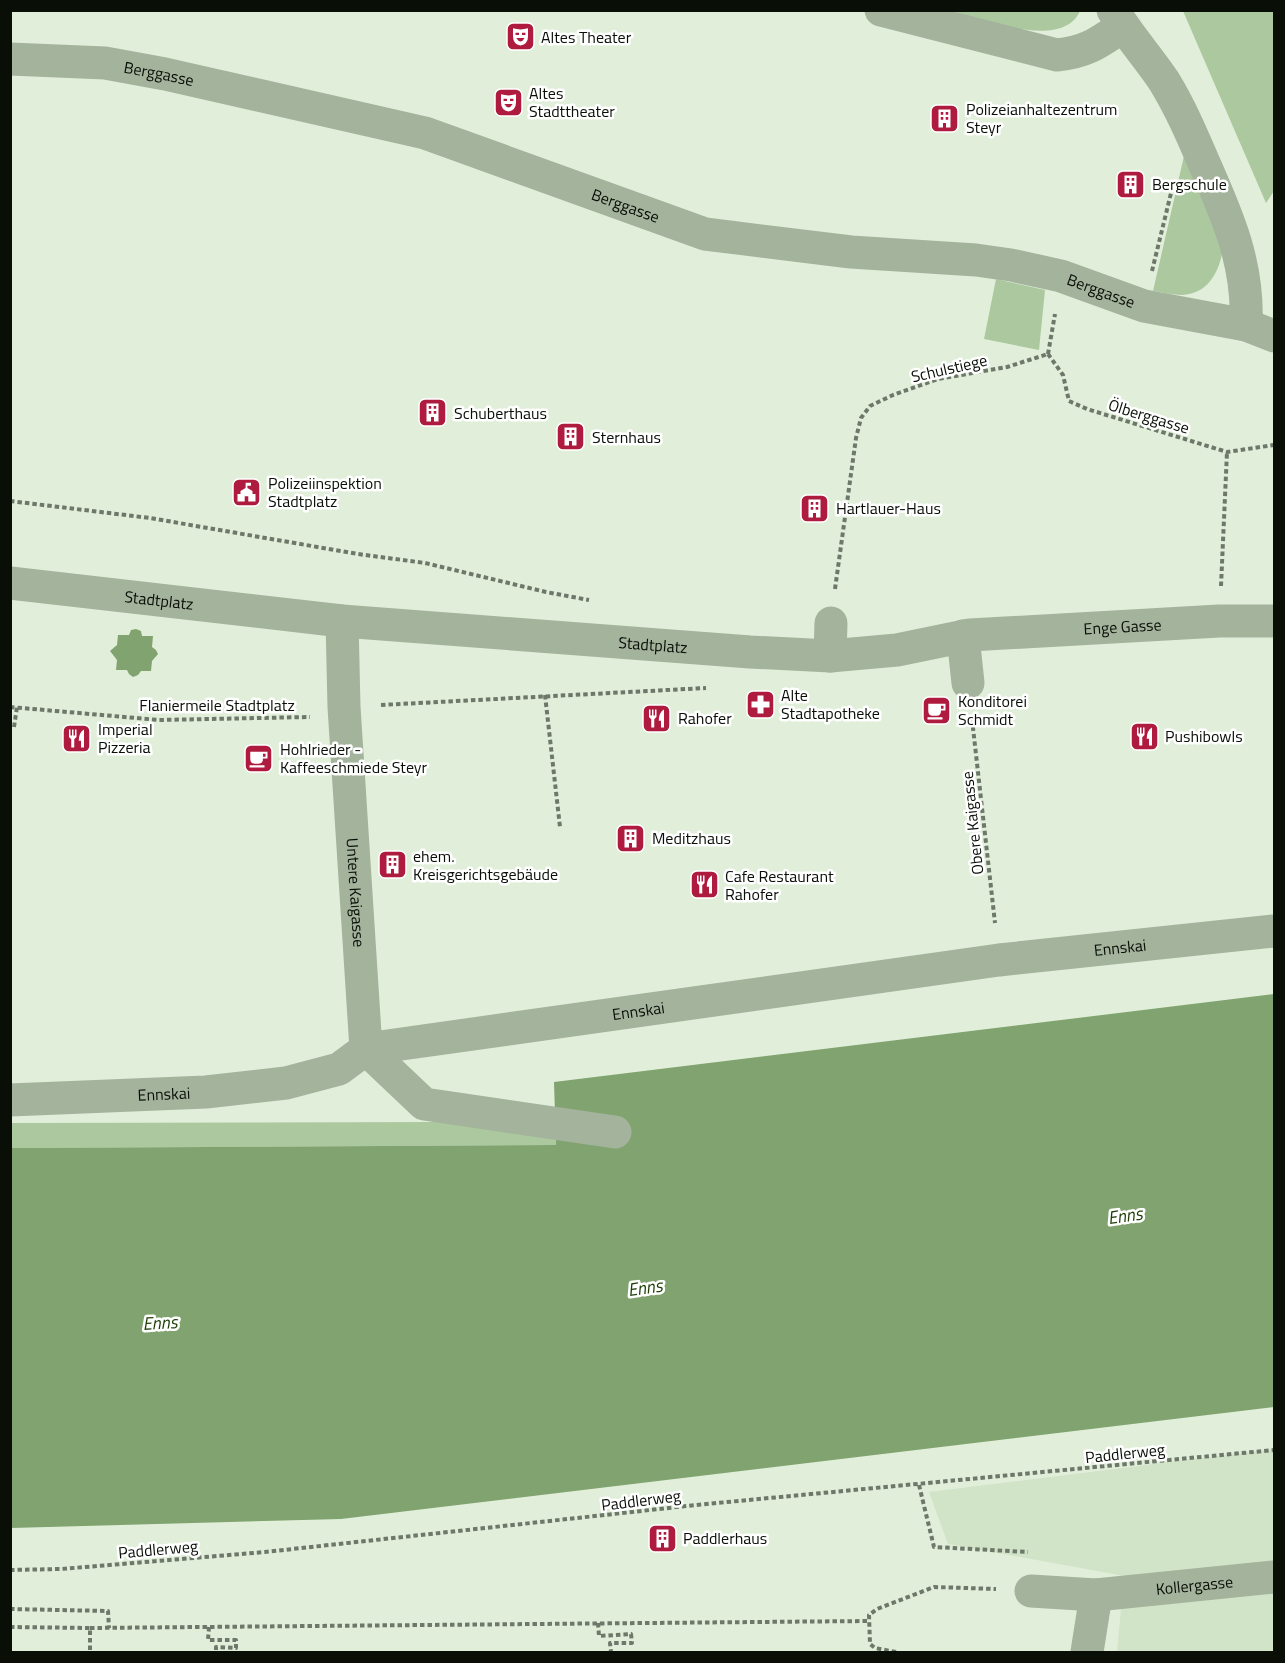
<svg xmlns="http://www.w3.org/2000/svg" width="1285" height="1663" viewBox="0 0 1285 1663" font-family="'Titillium Web',sans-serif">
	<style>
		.built { fill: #d1e4c8 }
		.green { fill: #acc89f }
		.water { fill: #80a36f }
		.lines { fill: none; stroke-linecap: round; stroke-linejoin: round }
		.path { stroke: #6e786a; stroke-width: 4; stroke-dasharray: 4.5 3; stroke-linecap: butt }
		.minor { stroke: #a4b39c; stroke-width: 33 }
		.labels { text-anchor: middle; stroke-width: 5; stroke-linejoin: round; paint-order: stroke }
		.poi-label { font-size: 16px; fill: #090e07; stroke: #fff; text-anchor: start }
		.street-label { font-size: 16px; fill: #090e07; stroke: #fff }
		.water-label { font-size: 18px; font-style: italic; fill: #1c3d04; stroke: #fff }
	</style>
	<rect width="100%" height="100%" fill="#e1efda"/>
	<path class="built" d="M 1274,1449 L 1274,1652 L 1117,1652 L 1124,1576 L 948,1544 L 929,1492 Z"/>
	<g class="green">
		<path d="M 951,11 L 1080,11 C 1063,51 982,19 951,11 Z"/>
		<path d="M 1183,11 L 1274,11 L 1274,191 L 1266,203 Z"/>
		<path d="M 1184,156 L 1223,248 C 1220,270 1209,294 1182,295 C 1173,295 1162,292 1153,291 Z"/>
		<path d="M 996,279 L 1045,290 L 1039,350 L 984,339 Z"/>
		<path d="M 440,1122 L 555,1131 L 556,1145 L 11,1148 L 10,1123 Z"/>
	</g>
	<g class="water">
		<path d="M 136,629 L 141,631 L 142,636 L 153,636 L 152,647 L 156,650 L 158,654 L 152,661 L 151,671 L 141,671 L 138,675 L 133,677 L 129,674 L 127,670 L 116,670 L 117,660 L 110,651 L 117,645 L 118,635 L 129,635 L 131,630 Z"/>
		<path d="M 1274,994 L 1274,1407 L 341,1519 L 11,1528 L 10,1148 L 556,1145 L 554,1082 Z"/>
	</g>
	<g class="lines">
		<g class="path">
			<path d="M 1152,271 L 1173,185"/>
			<path d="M 1048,354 L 1063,375 L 1069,401 L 1087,409 L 1227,452 L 1274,445"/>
			<path d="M 1048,354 L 1055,314"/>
			<path d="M 10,501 L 150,518 L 358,554 L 425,563 L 546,592 L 589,600"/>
			<path d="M 1221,586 L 1227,452"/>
			<path d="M 835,589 L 856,438 L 861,418 L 870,406 L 893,395 L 938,379 L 1007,367 L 1048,354"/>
			<path d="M 545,695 L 560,827"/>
			<path d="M 381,705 L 706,688"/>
			<path d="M 10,707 L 159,720 L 310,717"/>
			<path d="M 972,719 L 995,923"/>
			<path d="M 14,727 L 17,707"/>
			<path d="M 919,1485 L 934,1547 L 1028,1552"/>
			<path d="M 10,1570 L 61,1569 L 265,1552 L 696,1505 L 1274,1450"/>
			<path d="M 10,1609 L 108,1611 L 109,1628"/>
			<path d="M 598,1623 L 599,1636 L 631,1634 L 632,1643 L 610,1643 L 611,1652"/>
			<path d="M 10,1627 L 90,1628 L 90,1652"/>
			<path d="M 209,1627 L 208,1640 L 236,1640 L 236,1648 L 216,1647 L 216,1652"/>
			<path d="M 90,1628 L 869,1621"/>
			<path d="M 896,1652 L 875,1648 L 870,1644 L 869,1615 L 877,1609 L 934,1587 L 996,1589"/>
		</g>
		<g class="minor">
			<path d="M 881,10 L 1057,55 C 1087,52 1098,43 1123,26"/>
			<path d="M 1113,10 C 1128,35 1148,57 1164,81 C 1180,107 1192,135 1204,163 C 1228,217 1249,265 1246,325"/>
			<path id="s1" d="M 10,59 L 105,63 L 165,74 L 425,133 L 705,234 L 851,252 L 976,260 L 1011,265 L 1061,276 L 1144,306 L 1246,325 L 1274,336"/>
			<path id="s2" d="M 10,583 L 342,621 L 750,652 L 830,656 L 897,650 L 970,635 L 1219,621 L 1274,621"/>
			<path id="s3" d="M 342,621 L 344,707 L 366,1049"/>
			<path d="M 963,636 L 968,683"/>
			<path d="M 830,656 L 831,623"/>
			<path d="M 366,1049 L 424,1104 L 615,1132"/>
			<path id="s4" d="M 10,1100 L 206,1092 L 286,1083 L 339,1069 L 366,1049 L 999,960 L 1274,931"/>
			<path id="s5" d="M 1031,1591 L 1096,1595 L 1274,1577"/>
			<path d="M 1087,1652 L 1096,1595"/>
		</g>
	</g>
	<defs>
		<symbol id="theatre-square" viewBox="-11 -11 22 22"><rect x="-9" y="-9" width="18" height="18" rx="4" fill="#ae1b3e" stroke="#fff"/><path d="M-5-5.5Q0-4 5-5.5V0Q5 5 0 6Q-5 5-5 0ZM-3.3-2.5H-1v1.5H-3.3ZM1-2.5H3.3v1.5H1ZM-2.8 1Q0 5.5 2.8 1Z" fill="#fff"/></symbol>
		<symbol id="building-square" viewBox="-11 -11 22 22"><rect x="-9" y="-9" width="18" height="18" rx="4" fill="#ae1b3e" stroke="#fff"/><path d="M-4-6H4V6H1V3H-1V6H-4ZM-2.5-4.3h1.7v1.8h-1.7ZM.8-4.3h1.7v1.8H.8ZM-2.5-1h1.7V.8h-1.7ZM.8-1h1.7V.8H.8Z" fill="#fff"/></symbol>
		<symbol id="civic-square" viewBox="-11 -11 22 22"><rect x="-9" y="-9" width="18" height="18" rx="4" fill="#ae1b3e" stroke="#fff"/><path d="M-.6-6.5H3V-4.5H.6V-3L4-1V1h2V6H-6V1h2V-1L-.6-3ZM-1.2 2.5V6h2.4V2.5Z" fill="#fff"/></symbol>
		<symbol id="pharmacy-square" viewBox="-11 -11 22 22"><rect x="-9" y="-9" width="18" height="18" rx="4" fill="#ae1b3e" stroke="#fff"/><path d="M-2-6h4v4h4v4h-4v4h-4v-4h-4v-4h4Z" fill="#fff"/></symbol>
		<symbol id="cafe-square" viewBox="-11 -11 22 22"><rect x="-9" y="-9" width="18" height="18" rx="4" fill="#ae1b3e" stroke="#fff"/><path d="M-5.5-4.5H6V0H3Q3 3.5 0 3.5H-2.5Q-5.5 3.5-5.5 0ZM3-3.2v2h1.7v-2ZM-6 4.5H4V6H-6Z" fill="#fff"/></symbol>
		<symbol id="restaurant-square" viewBox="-11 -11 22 22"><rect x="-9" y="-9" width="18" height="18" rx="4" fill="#ae1b3e" stroke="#fff"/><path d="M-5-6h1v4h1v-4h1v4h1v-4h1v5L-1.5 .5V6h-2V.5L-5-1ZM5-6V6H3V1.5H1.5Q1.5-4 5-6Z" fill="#fff"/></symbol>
	</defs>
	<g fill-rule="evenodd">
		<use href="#theatre-square" x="504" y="20" width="33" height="33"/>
		<use href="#theatre-square" x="492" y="86" width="33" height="33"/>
		<use href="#building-square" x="928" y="102" width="33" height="33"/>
		<use href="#building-square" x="1114" y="168" width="33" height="33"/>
		<use href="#building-square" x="416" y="396" width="33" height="33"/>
		<use href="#building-square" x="554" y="420" width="33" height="33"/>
		<use href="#civic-square" x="230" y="476" width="33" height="33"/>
		<use href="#building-square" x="798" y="492" width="33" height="33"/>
		<use href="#pharmacy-square" x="744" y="688" width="33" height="33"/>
		<use href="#cafe-square" x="920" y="694" width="33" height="33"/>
		<use href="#restaurant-square" x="640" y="702" width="33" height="33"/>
		<use href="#restaurant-square" x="1128" y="720" width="33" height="33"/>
		<use href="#restaurant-square" x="60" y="722" width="33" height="33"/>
		<use href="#cafe-square" x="242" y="742" width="33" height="33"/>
		<use href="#building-square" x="614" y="822" width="33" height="33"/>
		<use href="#building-square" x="376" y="848" width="33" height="33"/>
		<use href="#restaurant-square" x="688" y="868" width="33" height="33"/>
		<use href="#building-square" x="646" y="1522" width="33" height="33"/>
	</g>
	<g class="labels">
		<g class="poi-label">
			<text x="541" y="43">Altes Theater</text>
			<text x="529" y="99">Altes<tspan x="529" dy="18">Stadttheater</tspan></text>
			<text x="966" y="115">Polizeianhaltezentrum<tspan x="966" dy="18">Steyr</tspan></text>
			<text x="1152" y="190">Bergschule</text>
			<text x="454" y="419">Schuberthaus</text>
			<text x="592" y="443">Sternhaus</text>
			<text x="268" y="489">Polizeiinspektion<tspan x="268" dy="18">Stadtplatz</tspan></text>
			<text x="836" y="514">Hartlauer-Haus</text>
			<text x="781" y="701">Alte<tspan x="781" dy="18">Stadtapotheke</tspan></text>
			<text x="958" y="707">Konditorei<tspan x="958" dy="18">Schmidt</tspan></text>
			<text x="678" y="724">Rahofer</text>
			<text x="98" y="735">Imperial<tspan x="98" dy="18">Pizzeria</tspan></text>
			<text x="1165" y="742">Pushibowls</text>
			<text x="280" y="755">Hohlrieder -<tspan x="280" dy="18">Kaffeeschmiede Steyr</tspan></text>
			<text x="652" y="844">Meditzhaus</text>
			<text x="413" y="862">ehem.<tspan x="413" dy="18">Kreisgerichtsgebäude</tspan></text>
			<text x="725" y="882">Cafe Restaurant<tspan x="725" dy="18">Rahofer</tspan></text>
			<text x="683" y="1544">Paddlerhaus</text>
		</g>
		<g class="street-label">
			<text dy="6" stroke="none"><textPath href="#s1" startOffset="150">Berggasse</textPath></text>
			<text dy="6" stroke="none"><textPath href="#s1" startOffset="636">Berggasse</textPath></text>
			<text dy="6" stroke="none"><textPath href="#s1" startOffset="1122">Berggasse</textPath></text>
			<text transform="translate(949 368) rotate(-13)" y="6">Schulstiege</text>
			<text transform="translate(1149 416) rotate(17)" y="6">Ölberggasse</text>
			<text dy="6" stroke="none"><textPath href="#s2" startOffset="150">Stadtplatz</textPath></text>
			<text dy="6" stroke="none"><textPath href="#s2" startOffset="1118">Enge Gasse</textPath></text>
			<text dy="6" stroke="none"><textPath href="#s2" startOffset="646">Stadtplatz</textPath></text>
			<text x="217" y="711">Flaniermeile Stadtplatz</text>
			<text transform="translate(972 823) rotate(-96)" y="6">Obere Kaigasse</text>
			<text dy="6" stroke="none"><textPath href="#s3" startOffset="272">Untere Kaigasse</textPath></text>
			<text dy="6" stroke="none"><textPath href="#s4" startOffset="1126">Ennskai</textPath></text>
			<text dy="6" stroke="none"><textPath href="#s4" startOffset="640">Ennskai</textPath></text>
			<text dy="6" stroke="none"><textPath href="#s4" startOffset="154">Ennskai</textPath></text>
			<text transform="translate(1125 1453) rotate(-6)" y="6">Paddlerweg</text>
			<text transform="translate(641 1500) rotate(-7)" y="6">Paddlerweg</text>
			<text transform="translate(158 1549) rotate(-5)" y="6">Paddlerweg</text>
			<text dy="6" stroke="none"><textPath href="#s5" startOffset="164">Kollergasse</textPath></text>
		</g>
		<g class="water-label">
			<text transform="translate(1125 1216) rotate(-8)" y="6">Enns</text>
			<text transform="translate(645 1288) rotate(-8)" y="6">Enns</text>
			<text transform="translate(160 1323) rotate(-3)" y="6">Enns</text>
		</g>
	</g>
	<rect width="1285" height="1663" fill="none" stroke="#090e07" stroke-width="24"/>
</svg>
